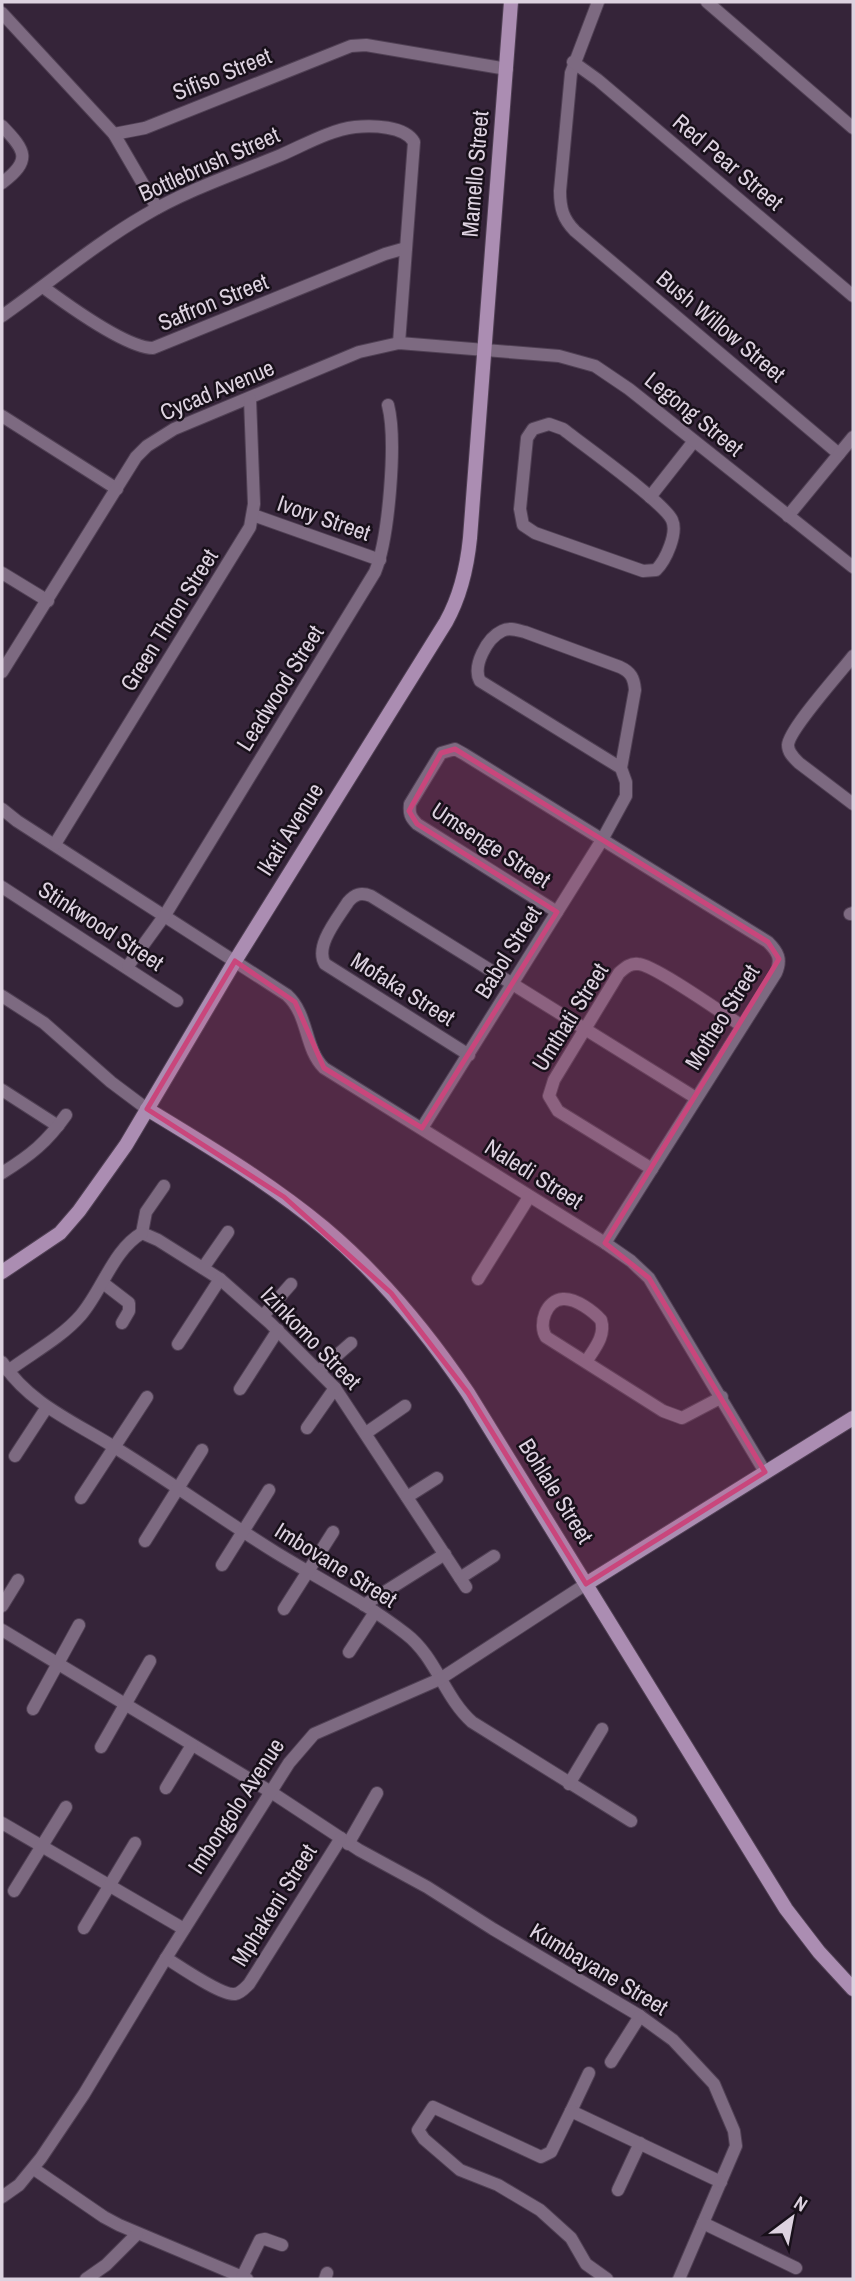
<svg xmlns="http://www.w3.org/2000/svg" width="855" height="2281" viewBox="0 0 855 2281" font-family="'Archivo Narrow',sans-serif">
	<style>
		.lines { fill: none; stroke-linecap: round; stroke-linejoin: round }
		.street-casing { stroke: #504054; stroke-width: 14 }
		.secondary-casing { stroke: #504054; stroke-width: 16 }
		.street { stroke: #7d6a81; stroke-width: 12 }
		.secondary { stroke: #ab8db2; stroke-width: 14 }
		.marked { fill: #c9467c; fill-opacity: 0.2; stroke: #c9467c; stroke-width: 5; stroke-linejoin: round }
		.labels { text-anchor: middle; stroke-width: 5; stroke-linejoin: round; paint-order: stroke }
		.street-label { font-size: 23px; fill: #ddd2e0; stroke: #18101a }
	</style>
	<rect width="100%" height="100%" fill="#352439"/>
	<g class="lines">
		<defs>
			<g id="street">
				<path d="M 598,2 L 571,73 L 560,191 C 560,208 563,219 575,231 L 839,454"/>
				<path d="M 707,2 L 853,128"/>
				<path d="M 2,13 L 114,134 L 145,128 L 351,46 L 366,45 L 507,69"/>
				<path d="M 573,62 L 598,80 L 853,296"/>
				<path d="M 2,126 C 26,151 32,160 2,183"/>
				<path d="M 114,134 L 157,208"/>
				<path d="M 43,287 C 66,304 126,348 153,348 L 385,254 L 406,248"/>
				<path d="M 2,316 C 49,283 95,244 145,215 C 187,190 235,174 281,155 C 304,145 330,130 355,127 C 372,125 405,126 414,142 L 399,343"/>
				<path d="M 2,416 L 117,489"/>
				<path d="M 549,424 L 563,429 C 583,445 664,502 672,520 C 678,533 666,560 656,570 L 643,571 L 535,533 L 523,525 L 520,509 L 527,438 L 533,429 Z"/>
				<path d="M 650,497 L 694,441"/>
				<path d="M 253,515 L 380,560"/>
				<path d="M 788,516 L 853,437"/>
				<path d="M 2,573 L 48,601"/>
				<path d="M 853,656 C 841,672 789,729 788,745 C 788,753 794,758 799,763 L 853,804"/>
				<path d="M 2,672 L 136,457 L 147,446 L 174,429 L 359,352 L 399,343 L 559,356 L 595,366 L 629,389 L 853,567"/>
				<path d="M 2,809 L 17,821 L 287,995 C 309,1015 304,1048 324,1068 L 605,1243 L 631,1261 L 649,1278 L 765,1472"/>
				<path d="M 55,844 L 250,527 L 254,504 L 250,399"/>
				<path d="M 2,887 L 177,1001"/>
				<path d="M 557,912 L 417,824 C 410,817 409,813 410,804 L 441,753 L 455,749 L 464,754 L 768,942 C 778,952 782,959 776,973 L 605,1243"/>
				<path d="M 850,914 L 853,913"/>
				<path d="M 128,966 L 165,915 L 375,572 C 389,538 397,440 388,405"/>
				<path d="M 2,996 L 44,1023 L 111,1082 L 147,1109"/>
				<path d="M 469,1055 L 325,964 C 314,946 338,918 348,902 C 355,894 361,892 371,896 L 696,1098"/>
				<path d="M 2,1090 L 58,1126"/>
				<path d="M 422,1128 L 602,840 L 626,796 L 626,782 L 621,768 L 635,690 C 634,678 631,672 620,667 L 525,632 C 517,630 509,627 502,631 C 487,638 472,666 480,681 L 621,768"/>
				<path d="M 652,1169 L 558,1111 L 549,1096 L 554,1080 L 619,973 C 625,968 630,963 638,964 C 653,964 725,1015 742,1026"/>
				<path d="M 2,1173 C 31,1155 47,1142 66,1115"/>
				<path d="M 142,1233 L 158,1240 L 220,1279 L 270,1323 L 335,1388 L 466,1587"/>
				<path d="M 142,1233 L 146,1212 L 164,1186"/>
				<path d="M 203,1268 L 228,1232"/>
				<path d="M 478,1279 L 529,1197"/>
				<path d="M 103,1283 L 129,1303 L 129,1311 L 122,1323"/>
				<path d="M 263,1316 L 291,1284"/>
				<path d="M 178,1344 L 220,1279"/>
				<path d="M 2,1362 C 30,1405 77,1423 119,1450 C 172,1483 222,1519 275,1552 C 319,1579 365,1602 406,1634 C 436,1657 444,1697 472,1722 L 631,1821"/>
				<path d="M 586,1362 C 594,1349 606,1336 601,1320 C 594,1312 576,1298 563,1299 C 546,1300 538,1324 546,1337 L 663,1411 L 682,1418 L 722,1397"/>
				<path d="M 8,1371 C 32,1353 61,1338 81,1315 C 103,1289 113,1250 142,1233"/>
				<path d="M 319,1371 L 351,1343"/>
				<path d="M 240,1389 L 278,1330"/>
				<path d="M 307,1428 L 335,1388"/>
				<path d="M 366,1433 L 405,1406"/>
				<path d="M 15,1456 L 47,1407"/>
				<path d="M 407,1497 L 437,1478"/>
				<path d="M 81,1498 L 147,1397"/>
				<path d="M 145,1541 L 202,1450"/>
				<path d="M 222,1565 L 269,1490"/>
				<path d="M 460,1578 L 494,1556"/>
				<path d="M 364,1605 L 445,1554"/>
				<path d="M 2,1606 L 18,1580"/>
				<path d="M 284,1609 L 333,1532"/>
				<path d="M 2,1630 L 271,1792 L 359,1850 L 427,1887 L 493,1929 L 640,2016 L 673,2040 L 714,2084 L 734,2131 L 736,2146 L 679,2279"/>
				<path d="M 349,1652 L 375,1612"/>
				<path d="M 33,1709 L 79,1625"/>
				<path d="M 101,1747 L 150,1661"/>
				<path d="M 569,1784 L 602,1729"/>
				<path d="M 166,1788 L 192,1745"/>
				<path d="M 2,1823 L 184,1929"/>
				<path d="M 348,1844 L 377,1793"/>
				<path d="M 14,1891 L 66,1807"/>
				<path d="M 84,1928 L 135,1843"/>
				<path d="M 166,1958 C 179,1966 222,1996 235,1994 C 241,1993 245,1988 249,1984 L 341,1838"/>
				<path d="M 611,2062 L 640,2016"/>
				<path d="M 571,2111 L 589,2073"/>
				<path d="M 34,2169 L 104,2217 L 119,2225 L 247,2279"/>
				<path d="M 618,2190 L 640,2143"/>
				<path d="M 2,2197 L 19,2185 L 41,2158 L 84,2094 L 166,1958 L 289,1763 L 314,1734 L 440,1679 L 586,1584"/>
				<path d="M 703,2223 L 796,2268"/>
				<path d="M 242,2277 L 260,2240 L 265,2239 L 282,2245"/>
				<path d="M 86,2279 L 106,2265 L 137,2234"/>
				<path d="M 325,2279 L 327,2273"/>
				<path d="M 607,2279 L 586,2264 L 571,2238 L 540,2210 L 498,2185 L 460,2170 L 424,2139 L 418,2130 L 433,2107 L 541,2157 L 551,2152 L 571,2111 L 721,2182"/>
			</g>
			<g id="secondary">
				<path d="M 147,1109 C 208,1146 270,1183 324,1228 C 381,1276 427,1332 468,1393 L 786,1909 L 819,1952 L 853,1989"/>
				<path d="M 2,1272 L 60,1233 L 79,1211 L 126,1145 L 235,961 L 446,622 C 461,595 467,568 470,538 L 511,2"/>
				<path d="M 586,1584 L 853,1418"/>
			</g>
		</defs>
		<use href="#street" class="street-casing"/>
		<use href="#secondary" class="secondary-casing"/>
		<use href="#street" class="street"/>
		<use href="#secondary" class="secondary"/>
	</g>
	<path class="marked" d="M 455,749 L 768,942 L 779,959 L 605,1243 L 649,1278 L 765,1472 L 586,1584 L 468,1393 L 391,1293 L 284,1197 L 147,1109 L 235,961 L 295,1002 L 324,1068 L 422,1128 L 557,912 L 417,824 L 409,811 L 441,753 Z"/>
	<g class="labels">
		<g class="street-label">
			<text transform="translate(222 74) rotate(-22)" y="8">Sifiso Street</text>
			<text transform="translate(728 162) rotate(40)" y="8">Red Pear Street</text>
			<text transform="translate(209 164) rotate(-24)" y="8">Bottlebrush Street</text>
			<text transform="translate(475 174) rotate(-85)" y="8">Mamello Street</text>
			<text transform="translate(213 302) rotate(-22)" y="8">Saffron Street</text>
			<text transform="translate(721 326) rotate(40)" y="8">Bush Willow Street</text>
			<text transform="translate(217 390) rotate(-23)" y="8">Cycad Avenue</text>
			<text transform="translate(694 414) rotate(39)" y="8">Legong Street</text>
			<text transform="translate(324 518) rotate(19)" y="8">Ivory Street</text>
			<text transform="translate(169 620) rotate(-58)" y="8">Green Thron Street</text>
			<text transform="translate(280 688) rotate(-58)" y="8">Leadwood Street</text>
			<text transform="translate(290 829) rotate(-58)" y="8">Ikati Avenue</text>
			<text transform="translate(491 845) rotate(33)" y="8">Umsenge Street</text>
			<text transform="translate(101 926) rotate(33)" y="8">Stinkwood Street</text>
			<text transform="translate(508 952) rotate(-58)" y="8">Babol Street</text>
			<text transform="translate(403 989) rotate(32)" y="8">Mofaka Street</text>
			<text transform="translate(570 1017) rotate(-58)" y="8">Umthati Street</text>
			<text transform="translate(722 1017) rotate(-58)" y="8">Motheo Street</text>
			<text transform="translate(534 1174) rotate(32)" y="8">Naledi Street</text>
			<text transform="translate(311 1338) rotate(46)" y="8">Izinkomo Street</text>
			<text transform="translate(556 1491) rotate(58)" y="8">Bohlale Street</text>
			<text transform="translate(336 1565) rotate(32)" y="8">Imbovane Street</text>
			<text transform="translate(236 1806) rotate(-57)" y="8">Imbongolo Avenue</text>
			<text transform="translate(274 1905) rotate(-58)" y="8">Mphakeni Street</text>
			<text transform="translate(599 1969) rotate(31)" y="8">Kumbayane Street</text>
		</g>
	</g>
	<rect width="855" height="2281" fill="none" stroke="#ddd2e0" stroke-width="7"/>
	<g transform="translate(792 2218) rotate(32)" stroke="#18101a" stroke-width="5" paint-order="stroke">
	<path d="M0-5L12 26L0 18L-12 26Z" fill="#ddd2e0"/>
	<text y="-10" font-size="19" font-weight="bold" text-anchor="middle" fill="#ddd2e0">N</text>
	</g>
</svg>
